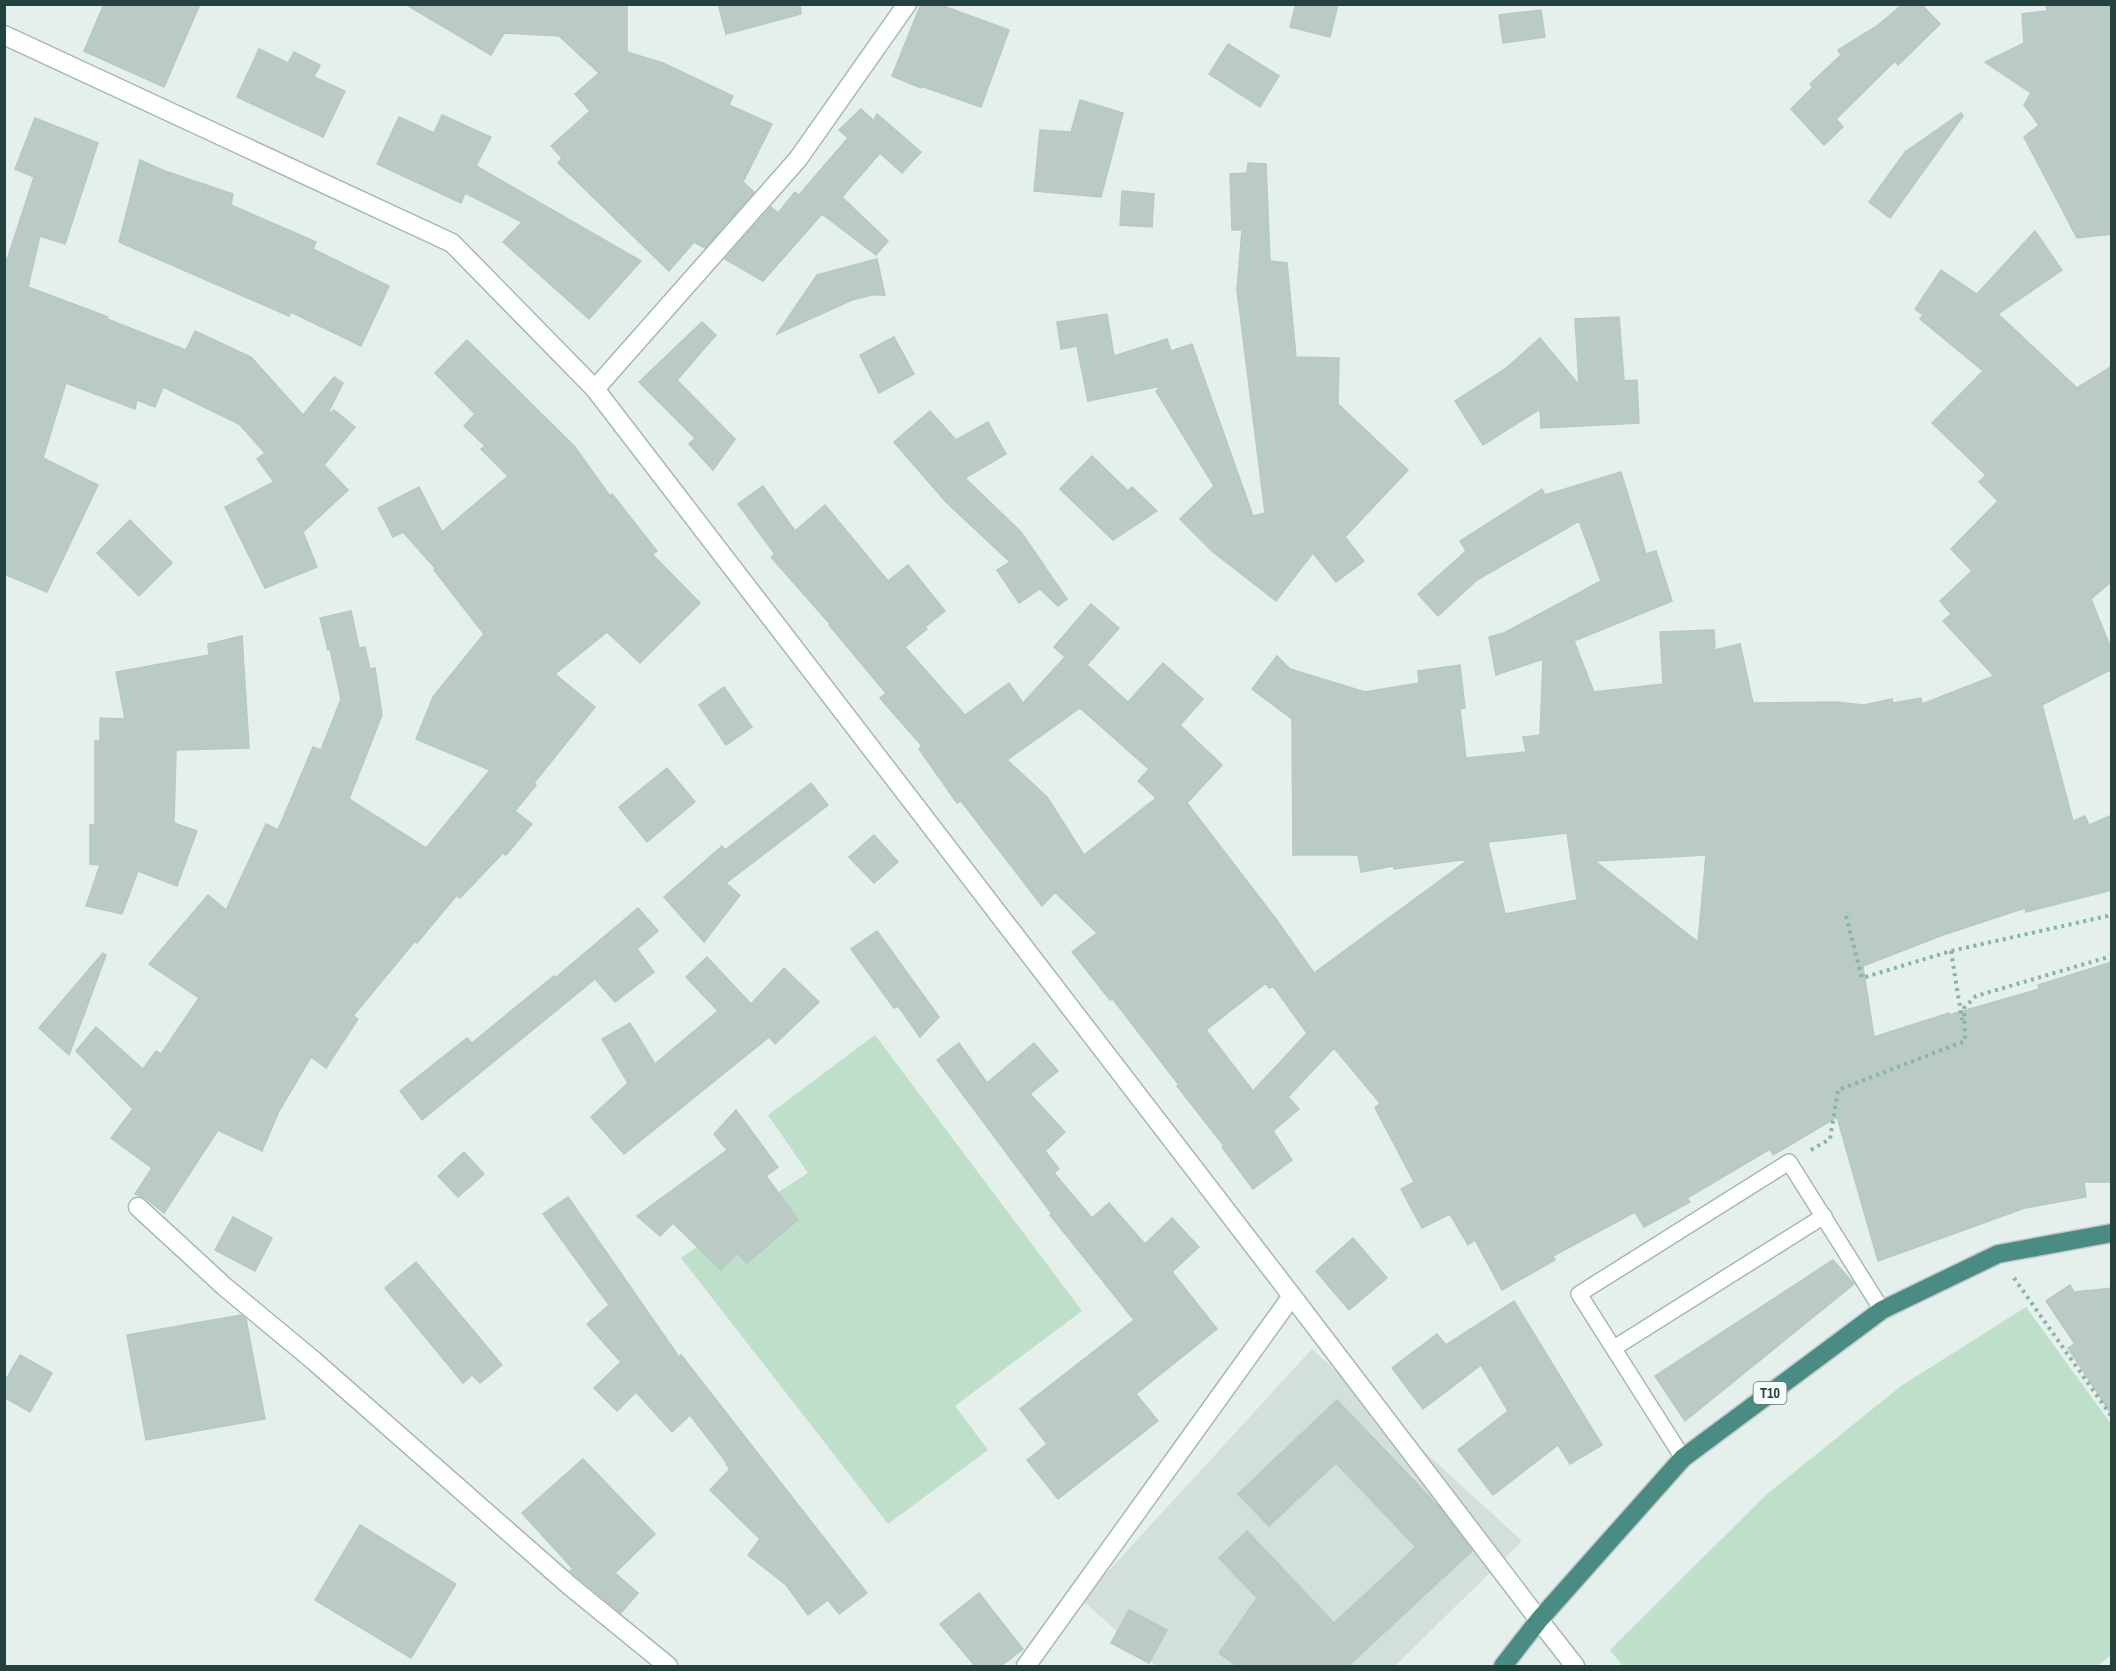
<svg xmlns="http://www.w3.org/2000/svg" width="2116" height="1671" viewBox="0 0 2116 1671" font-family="'Archivo Narrow',sans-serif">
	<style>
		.built { fill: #d3dfdb }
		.green { fill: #bee0cb }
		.building { fill: #bacac5; stroke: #b7c9c4; stroke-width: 1.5; fill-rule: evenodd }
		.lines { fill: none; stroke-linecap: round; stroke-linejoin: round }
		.service-casing { stroke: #a7b8b4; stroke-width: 18 }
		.minor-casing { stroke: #a7b8b4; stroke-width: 21 }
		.tertiary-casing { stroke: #a7b8b4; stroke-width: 21 }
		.trunk-casing { stroke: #c1cac9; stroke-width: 21 }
		.path { stroke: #85b4aa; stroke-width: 4; stroke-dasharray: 3 4.5; stroke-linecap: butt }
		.service { stroke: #fff; stroke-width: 15 }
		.minor { stroke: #fff; stroke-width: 18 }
		.tertiary { stroke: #fff; stroke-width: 18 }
		.trunk { stroke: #4a8b84; stroke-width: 18 }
		.labels { text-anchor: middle; stroke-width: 4.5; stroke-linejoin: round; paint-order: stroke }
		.shield { fill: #f6fbf9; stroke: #627a75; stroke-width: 1.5 }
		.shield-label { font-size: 14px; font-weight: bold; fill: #23423d }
	</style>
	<rect width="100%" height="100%" fill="#e5efec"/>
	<path class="built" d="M 1312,1349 L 1522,1541 L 1395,1666 L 1156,1666 L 1082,1600 Z"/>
	<g class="green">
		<path d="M 875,1035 L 1082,1311 L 955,1406 L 988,1450 L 888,1524 L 681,1258 L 747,1212 L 808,1173 L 768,1115 Z"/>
		<path d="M 2026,1307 L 2111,1424 L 2111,1655 L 2097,1666 L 1623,1666 L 1610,1650 L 1767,1494 L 1901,1386 Z"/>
	</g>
	<g class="building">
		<path d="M 104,4 L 200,4 L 164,87 L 84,51 Z"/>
		<path d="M 405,4 L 627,4 L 627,52 L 663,63 L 733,96 L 729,105 L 772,124 L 743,182 L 754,192 L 705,248 L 694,242 L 669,271 L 558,163 L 562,158 L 551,146 L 590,111 L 575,94 L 599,73 L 559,36 L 504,33 L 491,55 Z"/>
		<path d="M 718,4 L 800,4 L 801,14 L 726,34 Z"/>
		<path d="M 921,4 L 938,4 L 1009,30 L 981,107 L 921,86 L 921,88 L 892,76 Z"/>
		<path d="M 1296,4 L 1338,4 L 1330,37 L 1290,27 Z"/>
		<path d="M 1903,4 L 1921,4 L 1940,24 L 1898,65 L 1895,61 L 1836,119 L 1843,127 L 1824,145 L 1791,109 L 1813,87 L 1810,84 L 1841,55 L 1838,50 L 1877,26 Z"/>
		<path d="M 2046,4 L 2112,4 L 2112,234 L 2077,238 L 2024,137 L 2039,125 L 2024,105 L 2031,93 L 1985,62 L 2024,43 L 2022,14 L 2047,11 Z"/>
		<path d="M 1541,10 L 1545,37 L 1503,43 L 1499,15 Z"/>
		<path d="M 1228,44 L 1279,76 L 1260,107 L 1209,74 Z"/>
		<path d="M 259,49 L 288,63 L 294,52 L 320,65 L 314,77 L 345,91 L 323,137 L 237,97 Z"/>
		<path d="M 1080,100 L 1123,113 L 1101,197 L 1034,191 L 1040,130 L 1071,132 Z"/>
		<path d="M 861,109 L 874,121 L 877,114 L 921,152 L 902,173 L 880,153 L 842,197 L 888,241 L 876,255 L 822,214 L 763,281 L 725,259 L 771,207 L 778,213 L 795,192 L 799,195 L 848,138 L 839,130 Z"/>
		<path d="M 1961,113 L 1963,116 L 1890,218 L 1869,202 L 1905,152 Z"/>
		<path d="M 442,115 L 491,137 L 476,166 L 641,261 L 589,319 L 503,242 L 522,222 L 465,193 L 461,203 L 377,164 L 399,117 L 434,133 Z"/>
		<path d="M 35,118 L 98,143 L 65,244 L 40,236 L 28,287 L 108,317 L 107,319 L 186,350 L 195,331 L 251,357 L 303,415 L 334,377 L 343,383 L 327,415 L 334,410 L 355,427 L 324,465 L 348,490 L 303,532 L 317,567 L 265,588 L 225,507 L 274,482 L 257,459 L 265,453 L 239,424 L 163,387 L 155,407 L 137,400 L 135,409 L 66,383 L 43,458 L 98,485 L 47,592 L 4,574 L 4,269 L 34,177 L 15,169 Z"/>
		<path d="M 140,160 L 162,170 L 233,194 L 231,205 L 316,242 L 313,249 L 389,286 L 361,346 L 291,312 L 289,316 L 119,242 Z"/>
		<path d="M 1248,163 L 1266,164 L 1270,261 L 1287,263 L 1296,357 L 1339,358 L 1338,404 L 1408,470 L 1345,537 L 1364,561 L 1336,582 L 1313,553 L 1276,601 L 1213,552 L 1180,519 L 1214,486 L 1156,391 L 1161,386 L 1088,401 L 1077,346 L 1061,349 L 1057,322 L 1107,314 L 1114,356 L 1167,339 L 1171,351 L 1192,344 L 1253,516 L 1265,513 L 1237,290 L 1242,230 L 1232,230 L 1230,174 L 1247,173 Z"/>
		<path d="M 1122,191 L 1154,194 L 1152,227 L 1120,225 Z"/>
		<path d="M 2035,231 L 2062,270 L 1998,314 L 2077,388 L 2112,366 L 2112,581 L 2091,599 L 2112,651 L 2112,669 L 2042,705 L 2073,821 L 2085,816 L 2089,825 L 2112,815 L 2112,890 L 2026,912 L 2025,908 L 1943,935 L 1863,966 L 1874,1037 L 1949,1013 L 1949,1015 L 2039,989 L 2038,985 L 2112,962 L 2112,1182 L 2084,1182 L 2086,1197 L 2025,1208 L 1878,1261 L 1837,1117 L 1773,1155 L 1770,1149 L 1687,1198 L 1690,1202 L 1644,1227 L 1635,1212 L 1553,1256 L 1555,1260 L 1502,1290 L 1475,1240 L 1468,1245 L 1450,1214 L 1422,1228 L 1401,1189 L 1414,1182 L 1375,1108 L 1380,1103 L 1334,1048 L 1288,1097 L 1299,1109 L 1273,1131 L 1292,1160 L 1253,1189 L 1222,1147 L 1224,1146 L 1177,1086 L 1179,1085 L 1112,998 L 1110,1000 L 1072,952 L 1097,933 L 1055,892 L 1042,906 L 961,801 L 957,803 L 919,749 L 922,746 L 880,698 L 886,693 L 829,625 L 830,624 L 771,557 L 775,554 L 738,504 L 763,486 L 795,531 L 825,505 L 888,581 L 908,565 L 945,611 L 925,627 L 927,629 L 905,647 L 965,715 L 1009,683 L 1023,703 L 1065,657 L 1054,647 L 1091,604 L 1119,628 L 1087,665 L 1128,702 L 1163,663 L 1203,699 L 1180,725 L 1222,765 L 1187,803 L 1276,919 L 1314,973 L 1469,859 L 1394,869 L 1393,866 L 1361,872 L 1358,855 L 1293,855 L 1292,719 L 1252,689 L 1277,656 L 1290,669 L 1365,692 L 1419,683 L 1418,671 L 1460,665 L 1465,708 L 1460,709 L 1466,758 L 1526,752 L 1523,737 L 1540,735 L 1543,659 L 1496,675 L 1489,637 L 1504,633 L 1601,581 L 1579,521 L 1477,580 L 1438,616 L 1418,594 L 1466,551 L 1460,541 L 1542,489 L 1545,495 L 1621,472 L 1646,554 L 1656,551 L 1672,601 L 1574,641 L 1594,692 L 1663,684 L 1660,632 L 1714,630 L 1715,650 L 1740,644 L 1753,703 L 1835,702 L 1864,705 L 1892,699 L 1893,703 L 1921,698 L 1922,704 L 1994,676 L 1943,621 L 1951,614 L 1940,601 L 1972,571 L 1951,549 L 1998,501 L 1979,482 L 1986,475 L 1932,423 L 1983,371 L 1920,319 L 1923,315 L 1915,309 L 1941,270 L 1977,294 ZM 1080,708 L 1149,769 L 1138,781 L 1156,798 L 1084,855 L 1047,797 L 1007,760 ZM 1567,833 L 1577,900 L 1505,914 L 1488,842 ZM 1706,855 L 1698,942 L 1595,861 ZM 1266,983 L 1269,988 L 1273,986 L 1307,1033 L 1253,1091 L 1206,1030 Z"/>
		<path d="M 877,259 L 885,295 L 872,295 L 852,300 L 777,334 L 817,275 Z"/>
		<path d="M 1619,317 L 1624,381 L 1637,380 L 1639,423 L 1541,428 L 1540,409 L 1483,445 L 1455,401 L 1505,369 L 1540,338 L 1579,385 L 1575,319 Z"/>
		<path d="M 702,322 L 716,335 L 677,380 L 735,439 L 713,470 L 689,444 L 695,438 L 639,382 Z"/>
		<path d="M 894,337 L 914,374 L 879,393 L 860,355 Z"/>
		<path d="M 467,340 L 575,447 L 610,496 L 612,494 L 657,551 L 652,554 L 700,603 L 640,663 L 607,632 L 555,674 L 595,707 L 534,783 L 536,785 L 515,811 L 532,824 L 506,855 L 503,853 L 460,898 L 457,895 L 417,943 L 415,941 L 353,1016 L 358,1019 L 326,1068 L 311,1057 L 279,1111 L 262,1151 L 218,1130 L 164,1213 L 145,1198 L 135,1194 L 152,1168 L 111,1138 L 133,1109 L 76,1051 L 96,1027 L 143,1069 L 156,1051 L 161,1054 L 199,998 L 149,964 L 208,895 L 226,910 L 266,824 L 278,830 L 313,747 L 321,750 L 341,699 L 330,649 L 328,650 L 320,618 L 351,611 L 359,648 L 365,647 L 370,669 L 375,668 L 382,715 L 349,799 L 426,848 L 490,770 L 416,739 L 433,697 L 484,634 L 434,570 L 435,568 L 403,532 L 393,537 L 378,508 L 419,487 L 442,532 L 508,476 L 481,449 L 485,446 L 464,426 L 475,414 L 435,373 Z"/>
		<path d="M 930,411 L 956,440 L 988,422 L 1006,454 L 965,478 L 1021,532 L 1067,599 L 1058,606 L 1040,589 L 1019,603 L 997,570 L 1010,562 L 946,502 L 894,442 Z"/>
		<path d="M 1092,456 L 1128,491 L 1132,487 L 1157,511 L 1113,540 L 1060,489 Z"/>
		<path d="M 130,520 L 172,563 L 139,596 L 97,553 Z"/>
		<path d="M 242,636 L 249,748 L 176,750 L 174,823 L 197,831 L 177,886 L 138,871 L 122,914 L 86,906 L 100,865 L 90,864 L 90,825 L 95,825 L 95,741 L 100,741 L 100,718 L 125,719 L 116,672 L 209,655 L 208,644 Z"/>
		<path d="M 724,687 L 752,727 L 726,745 L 699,705 Z"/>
		<path d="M 667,768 L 695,802 L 647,842 L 619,807 Z"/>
		<path d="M 811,783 L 828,805 L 726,883 L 740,895 L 704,942 L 664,897 L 722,846 L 725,850 Z"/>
		<path d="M 874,835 L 898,862 L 874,883 L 849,857 Z"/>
		<path d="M 638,908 L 658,931 L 637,949 L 654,972 L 615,1002 L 595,979 L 422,1120 L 400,1091 L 467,1038 L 472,1043 L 554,976 L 555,978 Z"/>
		<path d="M 877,931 L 939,1017 L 920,1037 L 898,1006 L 894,1008 L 851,949 Z"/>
		<path d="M 103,953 L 106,955 L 69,1055 L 39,1028 Z"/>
		<path d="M 707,957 L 751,1004 L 784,968 L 819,1002 L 775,1044 L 769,1037 L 624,1154 L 591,1117 L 628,1083 L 602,1039 L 630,1023 L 655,1064 L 718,1011 L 686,977 Z"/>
		<path d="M 959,1043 L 987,1083 L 1034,1043 L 1058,1071 L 1030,1094 L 1065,1132 L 1045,1151 L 1059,1169 L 1054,1173 L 1092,1218 L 1109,1203 L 1145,1244 L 1172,1218 L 1199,1247 L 1172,1272 L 1217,1329 L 1136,1394 L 1158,1421 L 1058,1499 L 1027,1460 L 1047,1444 L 1020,1409 L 1134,1320 L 1050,1215 L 1052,1214 L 937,1060 Z"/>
		<path d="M 736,1110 L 778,1167 L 766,1176 L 798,1220 L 747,1263 L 737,1253 L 721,1270 L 673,1223 L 660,1236 L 637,1216 L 727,1150 L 714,1134 Z"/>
		<path d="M 464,1152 L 484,1174 L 458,1197 L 438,1176 Z"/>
		<path d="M 568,1197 L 679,1357 L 681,1355 L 867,1593 L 839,1614 L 828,1600 L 808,1615 L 786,1585 L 748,1555 L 760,1539 L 710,1490 L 730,1469 L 726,1464 L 727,1463 L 690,1415 L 672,1432 L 636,1392 L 617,1411 L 594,1388 L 621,1362 L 587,1324 L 609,1305 L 543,1214 Z"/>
		<path d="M 233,1217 L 272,1238 L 255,1271 L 215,1250 Z"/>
		<path d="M 1353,1238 L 1387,1278 L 1349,1310 L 1316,1271 Z"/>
		<path d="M 1833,1260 L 1854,1284 L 1685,1421 L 1655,1376 Z"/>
		<path d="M 416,1262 L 502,1365 L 480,1383 L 472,1375 L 463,1383 L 385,1288 Z"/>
		<path d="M 2070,1285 L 2074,1292 L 2112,1288 L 2112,1415 L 2068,1348 L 2075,1344 L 2046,1301 Z"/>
		<path d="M 1514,1301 L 1602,1445 L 1570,1464 L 1558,1445 L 1493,1495 L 1458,1450 L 1508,1411 L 1481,1365 L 1423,1409 L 1392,1368 L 1437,1334 L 1446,1345 Z"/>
		<path d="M 241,1315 L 246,1319 L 265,1419 L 146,1440 L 127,1335 Z"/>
		<path d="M 20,1355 L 52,1373 L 30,1412 L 4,1397 L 4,1383 Z"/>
		<path d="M 1337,1400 L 1439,1507 L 1472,1551 L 1348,1666 L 1237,1666 L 1219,1653 L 1257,1598 L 1219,1558 L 1247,1531 L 1334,1623 L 1416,1547 L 1336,1463 L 1269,1526 L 1238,1494 Z"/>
		<path d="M 583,1459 L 655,1534 L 615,1573 L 638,1593 L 621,1613 L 570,1571 L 573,1569 L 522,1513 Z"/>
		<path d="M 360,1525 L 456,1584 L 411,1658 L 315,1600 Z"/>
		<path d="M 979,1593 L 1023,1649 L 1001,1666 L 975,1666 L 940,1624 Z"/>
		<path d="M 1129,1610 L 1167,1630 L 1149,1663 L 1111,1643 Z"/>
	</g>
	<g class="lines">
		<defs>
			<g id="service">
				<path d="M 1614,1348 L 1824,1216"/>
				<path d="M 1683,1458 L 1579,1294 L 1789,1162 L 1882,1310"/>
			</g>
			<g id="minor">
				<path d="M 595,389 L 798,159 L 907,4"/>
				<path d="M 138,1207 L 225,1287 L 313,1360 L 570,1586 L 668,1666"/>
				<path d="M 1539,1620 L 1575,1666"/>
				<path d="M 1026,1666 L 1292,1296"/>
			</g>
			<path id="tertiary" d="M 4,35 L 452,243 L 595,389 L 1292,1296 L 1539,1620"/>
			<path id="trunk" d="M 1503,1666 L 1539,1620 L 1683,1458 L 1882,1310 L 1998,1254 L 2112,1233"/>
		</defs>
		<use href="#service" class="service-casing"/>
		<use href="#minor" class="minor-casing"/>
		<use href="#tertiary" class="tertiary-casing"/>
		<use href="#trunk" class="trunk-casing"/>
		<g class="path">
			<path d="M 1846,916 L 1862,978 L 1951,951 L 2112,915"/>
			<path d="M 1951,951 L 1962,1020"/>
			<path d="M 1811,1150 L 1830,1139 L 1838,1090 L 1965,1041 L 1964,1008 L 1976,996 L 2112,956"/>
			<path d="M 2014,1278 L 2112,1417"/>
		</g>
		<use href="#service" class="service"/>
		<use href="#minor" class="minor"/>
		<use href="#tertiary" class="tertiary"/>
		<use href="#trunk" class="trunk"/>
	</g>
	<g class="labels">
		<rect class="shield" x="1753.5" y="1382" width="33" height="22" rx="4.5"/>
		<g class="shield-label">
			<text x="1770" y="1398">T10</text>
		</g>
	</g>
	<rect width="2116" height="1671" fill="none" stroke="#23423d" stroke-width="12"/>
</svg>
